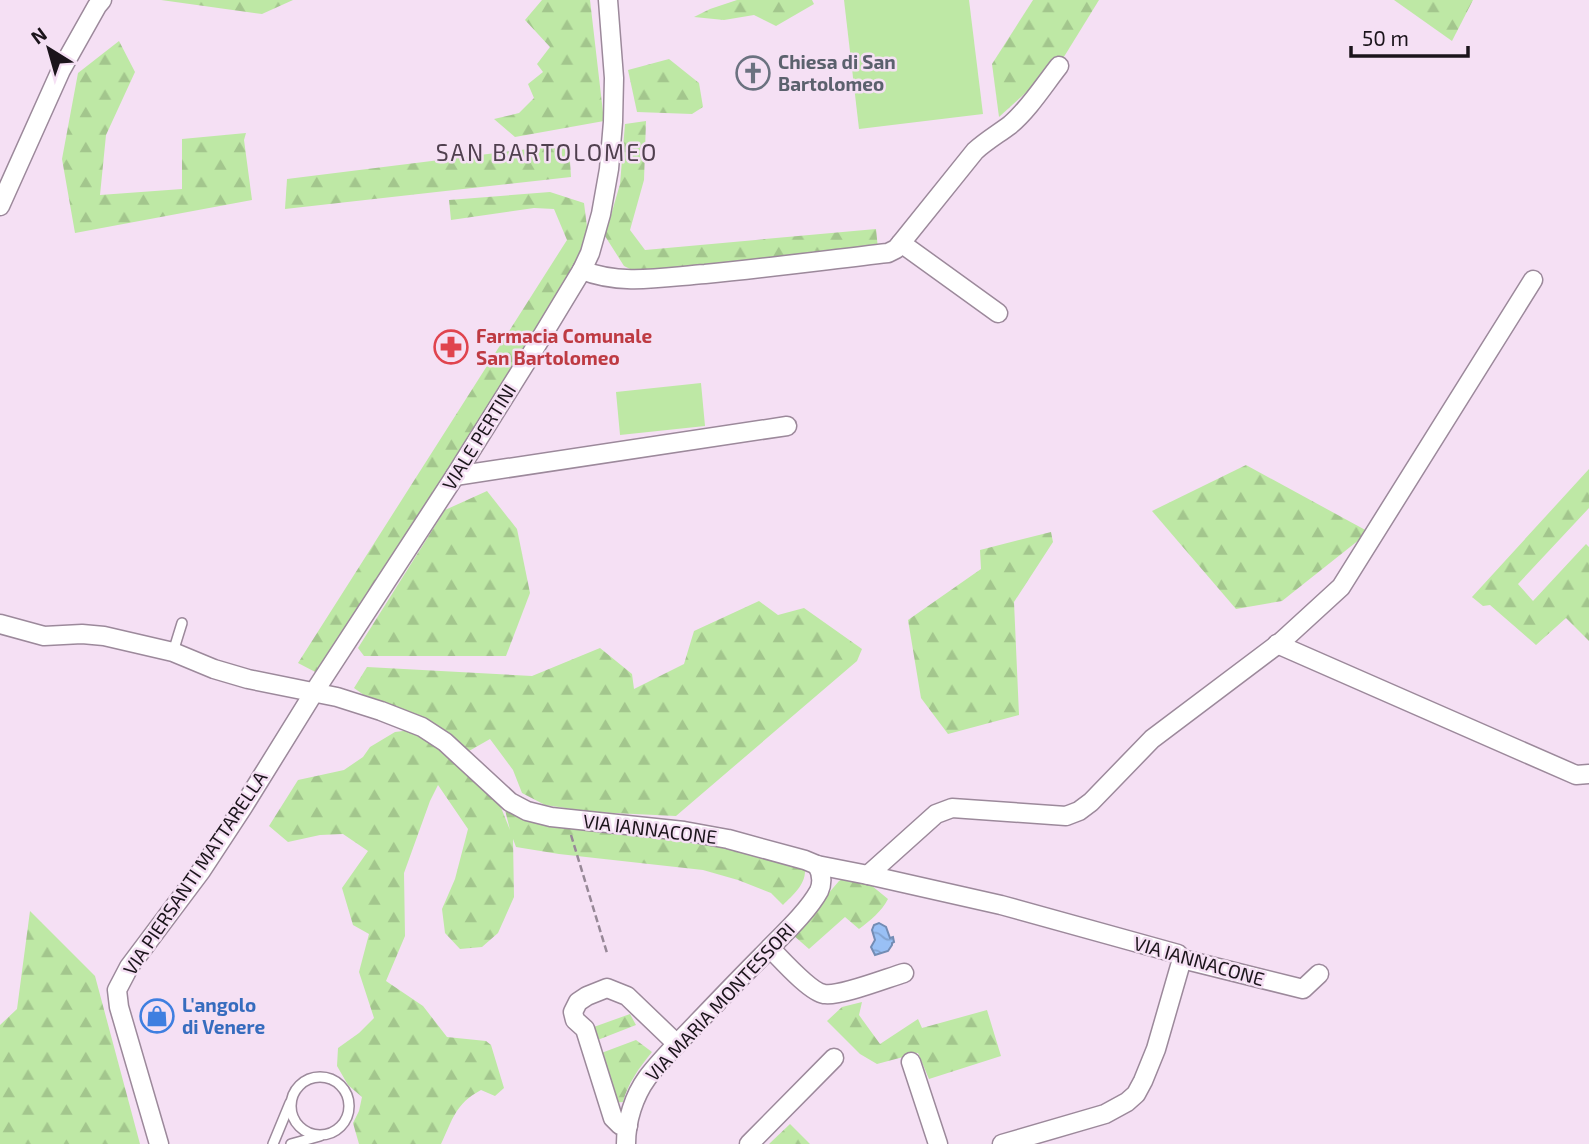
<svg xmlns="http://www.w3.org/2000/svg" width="1589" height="1144" viewBox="0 0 1589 1144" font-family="'Exo 2',sans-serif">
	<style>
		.forest { fill: url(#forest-firs) }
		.green { fill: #bee8a5 }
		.water { fill: url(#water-waves); stroke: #738cb4; stroke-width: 2 }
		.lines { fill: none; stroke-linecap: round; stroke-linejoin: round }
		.service-casing { stroke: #9c899b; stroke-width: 12 }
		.minor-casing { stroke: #9c899b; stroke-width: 21 }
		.path { stroke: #978897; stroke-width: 2.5; stroke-dasharray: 7 3.5; stroke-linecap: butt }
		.service { stroke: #fff; stroke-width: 9 }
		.minor { stroke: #fff; stroke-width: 18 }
		.labels { text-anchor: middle; stroke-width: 5; stroke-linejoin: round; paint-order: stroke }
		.worship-label { font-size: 19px; font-weight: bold; fill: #5b616d; stroke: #f5e0f4; text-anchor: start }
		.health-label { font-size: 19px; font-weight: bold; fill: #be3a42; stroke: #f5e0f4; text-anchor: start }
		.street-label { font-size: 19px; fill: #1b141b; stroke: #f5e0f4 }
		.shop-label { font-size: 19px; font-weight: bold; fill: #366cbe; stroke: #f5e0f4; text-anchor: start }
		.quarter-label { font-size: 23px; letter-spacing: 2px; fill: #50404f; stroke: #f5e0f4 }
	</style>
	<defs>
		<pattern id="forest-firs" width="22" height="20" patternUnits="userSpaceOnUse" patternTransform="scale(1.75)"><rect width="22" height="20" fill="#bee8a5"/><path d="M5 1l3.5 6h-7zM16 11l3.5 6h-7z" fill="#a3c68d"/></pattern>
		<pattern id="water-waves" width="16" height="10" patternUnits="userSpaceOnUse" patternTransform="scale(1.75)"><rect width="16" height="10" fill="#99c0f5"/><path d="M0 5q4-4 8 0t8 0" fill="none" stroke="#83a4d1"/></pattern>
	</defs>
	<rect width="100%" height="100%" fill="#f5e0f4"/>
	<g class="forest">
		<path d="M 161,0 L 293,0 L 262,14 Z"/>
		<path d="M 542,0 L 590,0 L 604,121 L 515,137 L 494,119 L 519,113 L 534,98 L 528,84 L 543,72 L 537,64 L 550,47 L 525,20 Z"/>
		<path d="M 737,0 L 812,0 L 814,4 L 776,26 L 754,15 L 724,20 L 694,17 L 710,9 Z"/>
		<path d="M 1033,0 L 1099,0 L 1062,60 L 999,117 L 992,64 Z"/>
		<path d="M 1394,0 L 1473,0 L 1452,41 Z"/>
		<path d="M 119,41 L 135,72 L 106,135 L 100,195 L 182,189 L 182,139 L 246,133 L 244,140 L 252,200 L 75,233 L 62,159 L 78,73 Z"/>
		<path d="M 669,59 L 699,83 L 703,107 L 692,114 L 637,112 L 628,70 Z"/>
		<path d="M 646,121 L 644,180 L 630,230 L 645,250 L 876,229 L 878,249 L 636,272 L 624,266 L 605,236 L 620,184 L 625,124 Z"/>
		<path d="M 569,144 L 571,177 L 285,209 L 287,179 Z"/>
		<path d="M 550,192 L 584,203 L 588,235 L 568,278 L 321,675 L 298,663 L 567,240 L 554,209 L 534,208 L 451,220 L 449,200 Z"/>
		<path d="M 1246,465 L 1369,532 L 1282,601 L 1236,609 L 1152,511 Z"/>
		<path d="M 1589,469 L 1589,508 L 1518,584 L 1533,601 L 1586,544 L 1589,547 L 1589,641 L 1566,618 L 1536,645 L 1490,605 L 1483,606 L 1472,597 Z"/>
		<path d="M 487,491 L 517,529 L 530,593 L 506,656 L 364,656 L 358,648 L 445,510 Z"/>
		<path d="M 1051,532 L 1053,542 L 1014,602 L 1019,715 L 948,734 L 921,698 L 908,620 L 981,569 L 980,550 Z"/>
		<path d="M 759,601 L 778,615 L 804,608 L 862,649 L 857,661 L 676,816 L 593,812 L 545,805 L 522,793 L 513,770 L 490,739 L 469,751 L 406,713 L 368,698 L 354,688 L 367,667 L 532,676 L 600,648 L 632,674 L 634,689 L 684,664 L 694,631 Z"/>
		<path d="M 411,730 L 446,751 L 500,805 L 510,830 L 504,806 L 674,830 L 798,864 L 805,871 C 805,885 793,895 783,905 L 771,893 L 738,880 L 703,870 L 559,854 L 516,847 L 513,839 L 514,897 L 498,933 L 482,947 L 460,949 L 445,933 L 442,909 L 455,879 L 468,829 L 438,785 L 430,801 L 404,873 L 405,936 L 386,981 L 423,1006 L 447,1037 L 486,1041 L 491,1045 L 504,1088 L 495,1096 L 481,1090 C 455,1104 453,1119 441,1144 L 359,1144 L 353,1123 L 359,1111 L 362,1097 L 348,1085 L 337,1066 L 338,1048 L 359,1033 L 374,1018 L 359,972 L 369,934 L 353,925 L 342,888 L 368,851 L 343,834 L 320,835 L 288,842 L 269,826 L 298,780 L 344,770 L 363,757 L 370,747 L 395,732 Z"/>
		<path d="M 848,876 L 866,881 L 888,899 C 881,912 871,920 859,929 L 845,917 L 809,949 L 793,935 L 839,881 Z"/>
		<path d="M 30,911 L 95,976 L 140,1144 L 0,1144 L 0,1025 L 17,1009 Z"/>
		<path d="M 862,1002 L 859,1015 L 880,1044 L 918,1019 L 922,1028 L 987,1010 L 1001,1056 L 929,1079 L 918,1053 L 877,1064 L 860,1054 L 827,1021 L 842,1007 Z"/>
		<path d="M 630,1014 L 636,1025 L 595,1041 L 591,1028 Z"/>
		<path d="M 636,1040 L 652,1052 C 639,1068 628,1083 623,1102 L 612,1103 L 596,1055 Z"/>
		<path d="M 790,1124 L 810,1144 L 769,1144 Z"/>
	</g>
	<g class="green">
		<path d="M 844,0 L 969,0 L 983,114 L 859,129 Z"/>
		<path d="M 701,383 L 705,426 L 620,435 L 616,392 Z"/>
	</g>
	<path class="water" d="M 879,923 L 886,927 L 890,938 L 893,937 L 894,942 L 892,943 L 892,945 L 888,951 L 875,955 L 871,947 L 875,940 L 872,930 L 874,925 Z"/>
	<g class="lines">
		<defs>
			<g id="service">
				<path d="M 173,652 L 182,623"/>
				<circle cx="320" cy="1106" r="29"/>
				<path d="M 273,1144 L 290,1103"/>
				<path d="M 291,1144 L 320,1136"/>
			</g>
			<g id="minor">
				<path d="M 0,206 L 61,70 L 97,6 L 102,0"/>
				<path d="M 901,243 L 998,313"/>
				<path d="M 582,270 C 621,286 664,277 705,274 C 766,268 827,260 888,253 L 896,249 L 901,243 L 975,151 C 986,141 998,134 1010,125 C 1029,109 1044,85 1059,66"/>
				<path d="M 455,476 L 787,426"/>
				<path d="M 0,624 L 44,636 L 82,634 L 104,636 L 173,652 L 214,669 L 248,679 L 337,697 L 381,711 L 422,727 L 445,742 L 510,802 L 527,811 L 551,817 L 684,831 L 728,839 L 805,860 L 817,865 L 868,875 L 1001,905 L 1178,954 L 1182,959 L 1303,989 L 1319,974"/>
				<path d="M 1277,644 L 1576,775 L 1589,774"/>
				<path d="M 868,875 L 936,814 L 952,808 L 1066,816 L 1079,811 L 1091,802 L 1152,739 L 1282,641 L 1341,587 L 1533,280"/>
				<path d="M 770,948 C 781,959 810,992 824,994 C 839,997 887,978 904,973"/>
				<path d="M 911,1062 L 938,1144"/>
				<path d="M 628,1126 L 620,1125 L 613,1118 L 585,1029 L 575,1020 L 573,1012 L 578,1002 L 587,996 L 607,988 L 627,996 L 677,1044"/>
				<path d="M 159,1144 L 119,1007 L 117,990 L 129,967 L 201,871 L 243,807 L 318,686 L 455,476 L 530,356 L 582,270 L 590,253 L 601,214 L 609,169 L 613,122 L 614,78 L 608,0"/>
				<path d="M 626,1144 C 626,1121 634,1096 647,1078 C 662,1058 681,1040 698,1022 C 719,1000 740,978 762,956 C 779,938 807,913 819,891 C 823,882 822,874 817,865"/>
				<path d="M 749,1144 L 834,1058"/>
				<path d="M 1002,1144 L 1105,1114 L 1127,1102 L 1136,1094 L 1143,1081 L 1156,1049 L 1182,959"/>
			</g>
		</defs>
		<use href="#service" class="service-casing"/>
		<use href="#minor" class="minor-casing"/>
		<path class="path" d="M 571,835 L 607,953"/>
		<use href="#service" class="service"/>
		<use href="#minor" class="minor"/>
	</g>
	<defs>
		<symbol id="church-ring" viewBox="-11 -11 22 22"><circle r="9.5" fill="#f5e0f4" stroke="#6b7280" stroke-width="1.5"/><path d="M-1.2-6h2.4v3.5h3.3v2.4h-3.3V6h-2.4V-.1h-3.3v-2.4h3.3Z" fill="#6b7280"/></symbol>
		<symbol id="pharmacy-ring" viewBox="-11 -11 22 22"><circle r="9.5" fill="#f5e0f4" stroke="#e0444e" stroke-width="1.5"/><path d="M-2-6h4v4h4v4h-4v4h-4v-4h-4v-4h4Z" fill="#e0444e"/></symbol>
		<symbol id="shop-ring" viewBox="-11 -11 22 22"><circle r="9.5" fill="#f5e0f4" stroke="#3f7fe0" stroke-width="1.5"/><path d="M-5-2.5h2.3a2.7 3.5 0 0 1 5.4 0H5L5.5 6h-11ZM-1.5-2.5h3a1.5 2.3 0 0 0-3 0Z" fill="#3f7fe0"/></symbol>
	</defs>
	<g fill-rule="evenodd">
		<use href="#church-ring" x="734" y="54" width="38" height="38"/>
		<use href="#pharmacy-ring" x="432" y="328" width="38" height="38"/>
		<use href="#shop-ring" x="138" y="997" width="38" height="38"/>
	</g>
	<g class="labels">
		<g class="worship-label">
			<text x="778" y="69">Chiesa di San<tspan x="778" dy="22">Bartolomeo</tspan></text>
		</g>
		<g class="health-label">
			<text x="476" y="343">Farmacia Comunale<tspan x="476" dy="22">San Bartolomeo</tspan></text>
		</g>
		<g class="street-label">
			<text transform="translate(479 437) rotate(-58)" y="7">VIALE PERTINI</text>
			<text transform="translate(650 829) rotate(7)" y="7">VIA IANNACONE</text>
			<text transform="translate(195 873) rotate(-56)" y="7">VIA PIERSANTI MATTARELLA</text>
			<text transform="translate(1199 961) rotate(16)" y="7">VIA IANNACONE</text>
			<text transform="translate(720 1002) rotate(-47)" y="7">VIA MARIA MONTESSORI</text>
		</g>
		<g class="shop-label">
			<text x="182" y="1012">L'angolo<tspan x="182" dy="22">di Venere</tspan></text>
		</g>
		<g class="quarter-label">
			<text x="547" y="161">SAN BARTOLOMEO</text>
		</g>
	</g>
	<g transform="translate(49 49) rotate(323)" stroke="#f5e0f4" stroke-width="5" paint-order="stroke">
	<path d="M0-5L12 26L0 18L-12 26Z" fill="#1b141b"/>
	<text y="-10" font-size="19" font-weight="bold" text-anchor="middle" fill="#1b141b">N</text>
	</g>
	<path d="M1351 46v10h117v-10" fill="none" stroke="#1b141b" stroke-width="3.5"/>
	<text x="1362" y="46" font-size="21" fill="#1b141b" stroke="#f5e0f4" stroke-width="5" paint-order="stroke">50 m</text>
</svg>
